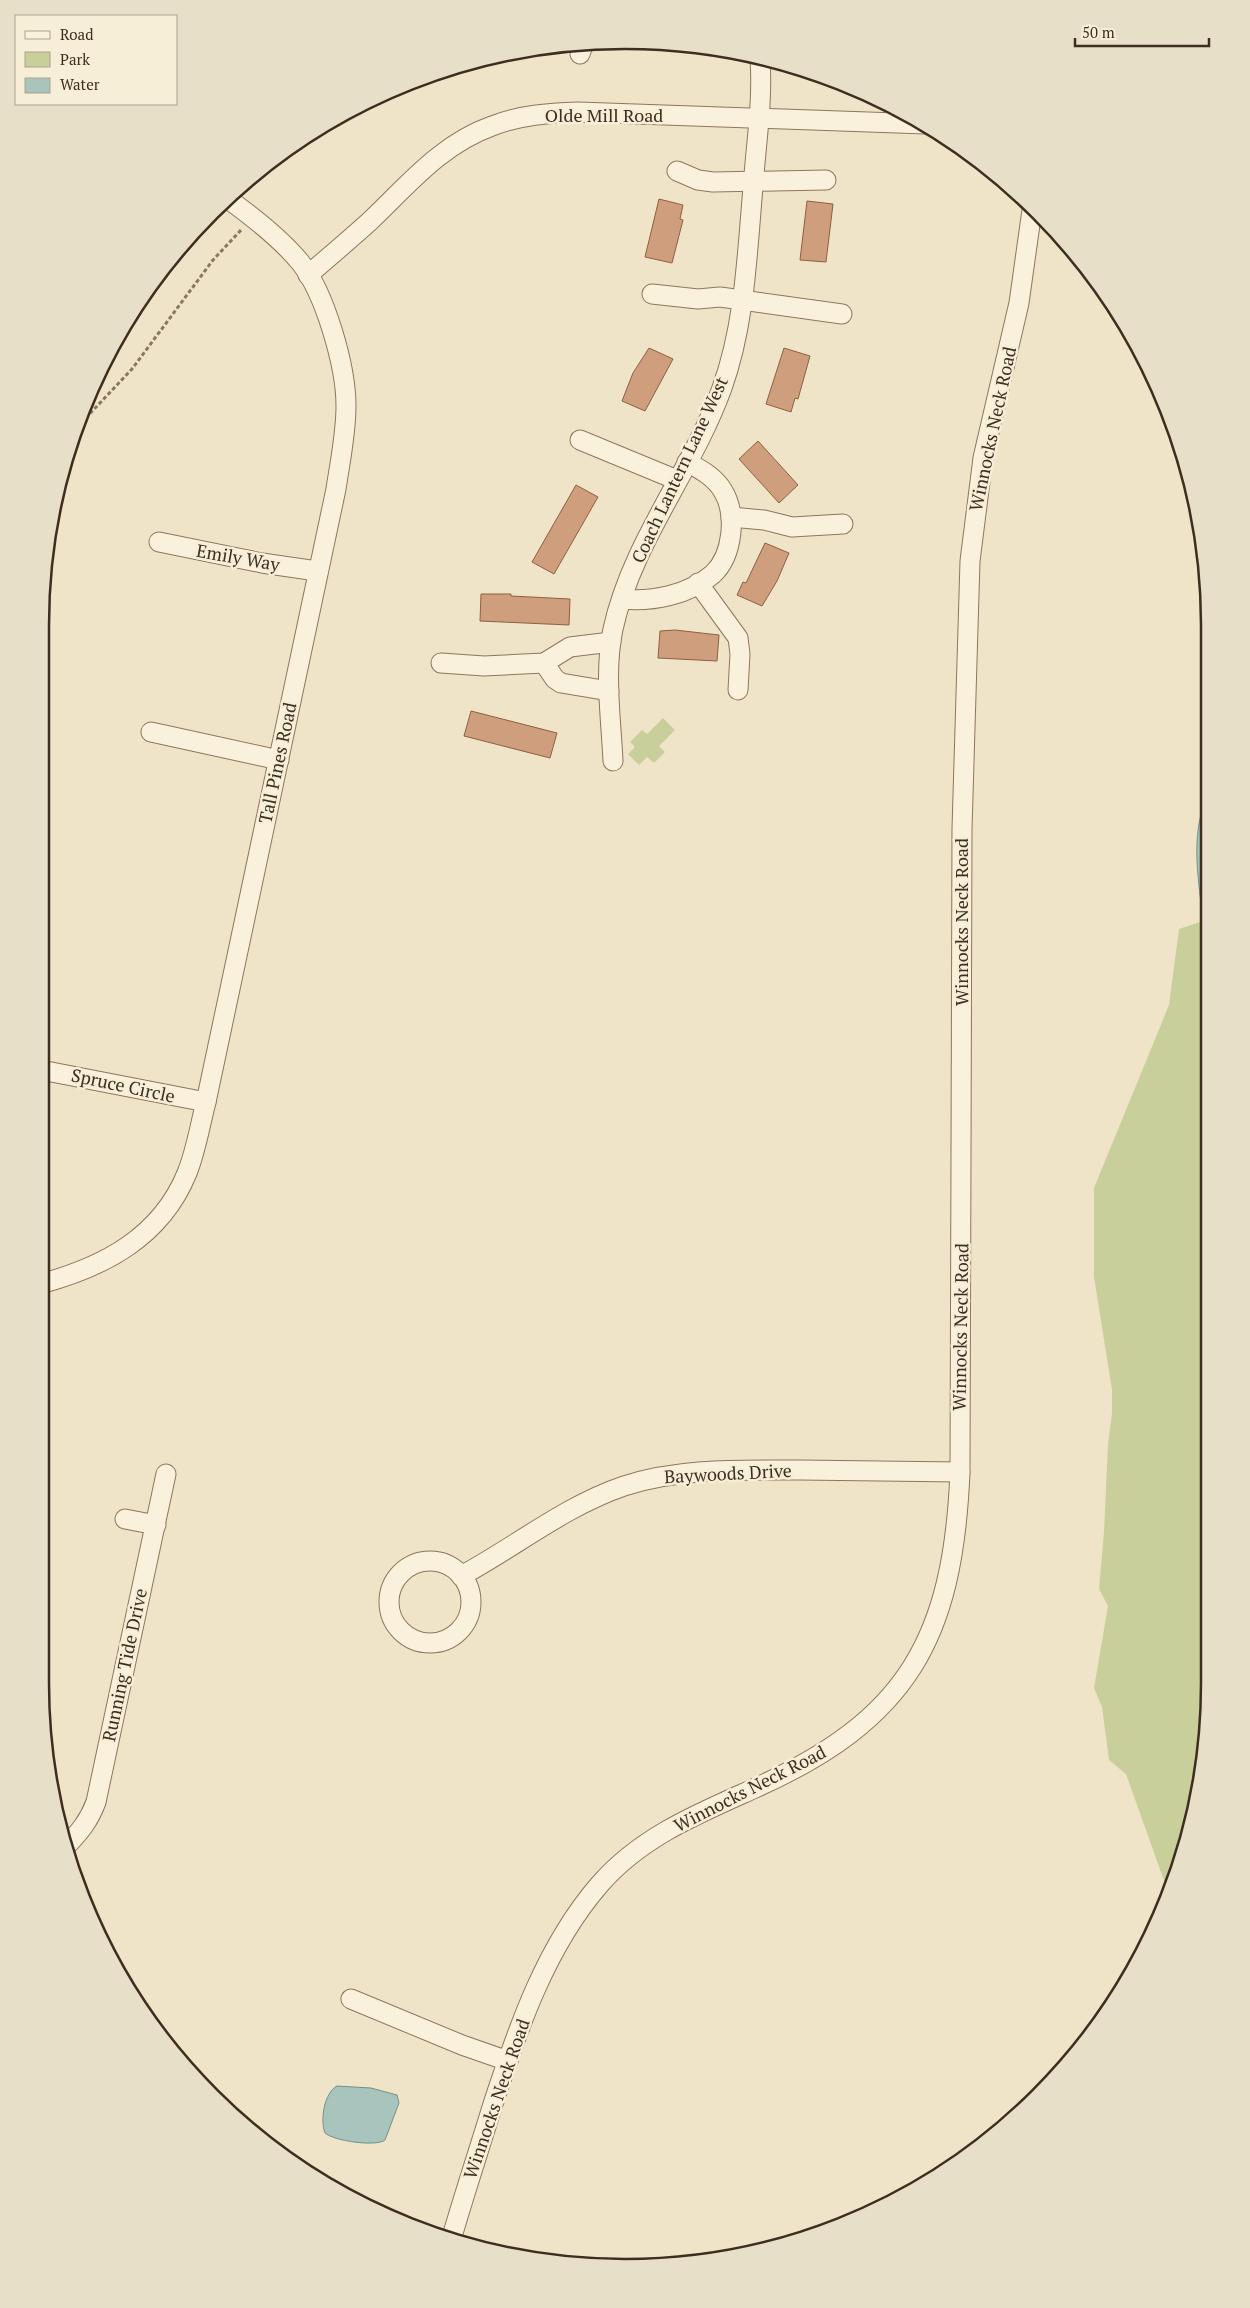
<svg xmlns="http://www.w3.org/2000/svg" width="1250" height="2308" viewBox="0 0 1250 2308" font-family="'PT Serif',serif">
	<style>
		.green { fill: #c9cf9b }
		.water { fill: #a9c4bc; stroke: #6f938a }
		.building { fill: #cf9f7d; stroke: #8d5f41 }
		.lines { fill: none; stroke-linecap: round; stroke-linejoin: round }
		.minor-casing { stroke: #8d765c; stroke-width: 21 }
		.path { stroke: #8d765c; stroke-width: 3; stroke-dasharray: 4 2.5; stroke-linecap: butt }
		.minor { stroke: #faf1dc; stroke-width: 19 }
		.labels { text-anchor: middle; stroke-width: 5; stroke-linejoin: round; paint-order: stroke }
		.street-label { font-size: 18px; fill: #3d2e20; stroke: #f7eed8 }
		.rim { fill: none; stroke: #3d2e20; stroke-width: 2.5 }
	</style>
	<rect width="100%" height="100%" fill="#f0e4c8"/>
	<g class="green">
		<path d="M 663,718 L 675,730 L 659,746 L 665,752 L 654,763 L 647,757 L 639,765 L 628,754 L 635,747 L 630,742 L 642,730 L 647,734 Z"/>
		<path d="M 1203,921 L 1206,928 L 1209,1721 L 1190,1835 L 1167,1889 L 1126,1774 L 1109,1760 L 1102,1707 L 1094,1688 L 1108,1606 L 1099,1589 L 1104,1532 L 1108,1444 L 1112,1413 L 1112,1390 L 1094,1277 L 1094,1188 L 1169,1005 L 1179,929 Z"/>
	</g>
	<g class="water">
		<path d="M 1206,799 L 1206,928 L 1203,921 C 1199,881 1190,838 1206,799 Z"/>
		<path d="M 337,2086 L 371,2088 L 397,2095 L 399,2103 L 385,2140 C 376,2147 334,2141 325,2133 C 320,2120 324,2093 337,2086 Z"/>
	</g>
	<g class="building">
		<path d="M 659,199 L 683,205 L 680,219 L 683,220 L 672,263 L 645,257 Z"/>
		<path d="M 807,201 L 833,204 L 826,262 L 800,260 Z"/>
		<path d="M 649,348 L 673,359 L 645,411 L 622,401 L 633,373 Z"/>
		<path d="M 784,348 L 810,356 L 798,399 L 795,398 L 791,412 L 766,404 Z"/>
		<path d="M 758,441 L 798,485 L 779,503 L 739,459 Z"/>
		<path d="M 576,485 L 598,497 L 554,574 L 532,562 Z"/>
		<path d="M 765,543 L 789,553 L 777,581 L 762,606 L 737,595 L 743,582 L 746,583 Z"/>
		<path d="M 481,594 L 511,594 L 511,596 L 570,599 L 569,625 L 480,621 Z"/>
		<path d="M 675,630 L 719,635 L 717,661 L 658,658 L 660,631 Z"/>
		<path d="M 471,711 L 557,733 L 550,758 L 464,736 Z"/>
	</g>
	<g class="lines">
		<defs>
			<g id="minor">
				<path d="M 580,54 L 584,42"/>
				<path d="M 677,171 L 698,180 L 713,182 L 826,180"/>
				<path d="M 308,275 C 329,257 349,240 369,222 C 407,186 441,144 492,126 C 519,115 550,113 578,112 L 925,124"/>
				<path d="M 652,294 L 698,299 L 720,297 L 742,300 L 842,314"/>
				<path d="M 580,440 L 677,480"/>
				<path d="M 731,517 L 764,520 L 792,527 L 843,524"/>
				<path d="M 159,542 L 262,563 L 317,571"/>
				<path d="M 698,583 L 738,638 L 740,654 L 738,690"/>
				<path d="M 622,599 C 652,602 689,595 713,574 C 733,555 737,514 723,491 C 715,477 700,469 687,462"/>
				<path d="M 441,663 L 484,666 L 544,663 L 570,647 L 611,642"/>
				<path d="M 544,663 L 555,679 L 561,683 L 609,691"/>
				<path d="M 151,732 L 279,760"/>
				<path d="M 613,761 C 611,718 604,672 613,629 C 632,542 692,471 722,388 C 745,324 747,255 753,187 C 756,144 763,101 760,59"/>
				<path d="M 41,1070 L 206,1102"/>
				<path d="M 40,1284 C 104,1267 161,1237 187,1173 C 196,1151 200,1125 206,1102 L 336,489 C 340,462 346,434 346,406 C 346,366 325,293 300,262 C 280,238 253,217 228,199"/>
				<path d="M 125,1519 L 156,1525"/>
				<circle cx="430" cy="1602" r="41"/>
				<path d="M 461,1576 C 515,1547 565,1506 624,1486 C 679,1468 739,1470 797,1470 C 851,1471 905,1471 960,1472"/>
				<path d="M 65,1847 C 79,1833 89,1821 96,1802 L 166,1474"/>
				<path d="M 351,1999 L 462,2045 L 508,2061"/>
				<path d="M 451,2240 C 464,2195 479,2150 493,2104 C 518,2028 546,1946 600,1884 C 641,1837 697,1814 753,1789 C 908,1720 953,1639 960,1472 L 962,829 L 970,561 L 983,458 L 1019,303 L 1032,210"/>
			</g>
		</defs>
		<use href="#minor" class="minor-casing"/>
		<path class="path" d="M 81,423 L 132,369 L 213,260 L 242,229"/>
		<use href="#minor" class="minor"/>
	</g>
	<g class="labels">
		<g class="street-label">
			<text x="604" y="122">Olde Mill Road</text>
			<text transform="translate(993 429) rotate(-78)" y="6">Winnocks Neck Road</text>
			<text transform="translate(680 470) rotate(-65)" y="6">Coach Lantern Lane West</text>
			<text transform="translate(238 558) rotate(10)" y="6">Emily Way</text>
			<text transform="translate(278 763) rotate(-78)" y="6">Tall Pines Road</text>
			<text transform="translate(962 922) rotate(-90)" y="6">Winnocks Neck Road</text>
			<text transform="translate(123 1086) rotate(12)" y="6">Spruce Circle</text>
			<text transform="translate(961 1327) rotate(-89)" y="6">Winnocks Neck Road</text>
			<text transform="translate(728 1474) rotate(-3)" y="6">Baywoods Drive</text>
			<text transform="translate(125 1665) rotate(-78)" y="6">Running Tide Drive</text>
			<text transform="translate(750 1789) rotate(-27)" y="6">Winnocks Neck Road</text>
			<text transform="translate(497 2099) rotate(-71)" y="6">Winnocks Neck Road</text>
		</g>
	</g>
	<path d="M0 0H1250V2308H0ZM625 49H625A576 576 0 0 1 1201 625V1683A576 576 0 0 1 625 2259H625A576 576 0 0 1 49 1683V625A576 576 0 0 1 625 49Z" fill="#e8dfc9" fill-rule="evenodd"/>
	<path class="rim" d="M625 49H625A576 576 0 0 1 1201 625V1683A576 576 0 0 1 625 2259H625A576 576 0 0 1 49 1683V625A576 576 0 0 1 625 49Z"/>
	<rect x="15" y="15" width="162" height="90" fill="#f7eed8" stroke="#ada18e"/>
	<rect x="25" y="31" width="25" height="8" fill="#faf1dc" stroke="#ada18e"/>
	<text x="60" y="40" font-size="15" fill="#3d2e20">Road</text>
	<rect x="25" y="52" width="25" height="15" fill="#c9cf9b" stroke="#ada18e"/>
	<text x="60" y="65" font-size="15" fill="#3d2e20">Park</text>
	<rect x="25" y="78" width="25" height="15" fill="#a9c4bc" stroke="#ada18e"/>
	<text x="60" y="90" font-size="15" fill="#3d2e20">Water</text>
	<path d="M1075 38v8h134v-8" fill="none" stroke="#3d2e20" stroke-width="2.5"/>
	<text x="1082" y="38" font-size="15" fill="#3d2e20" stroke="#f7eed8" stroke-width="4" paint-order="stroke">50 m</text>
</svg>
